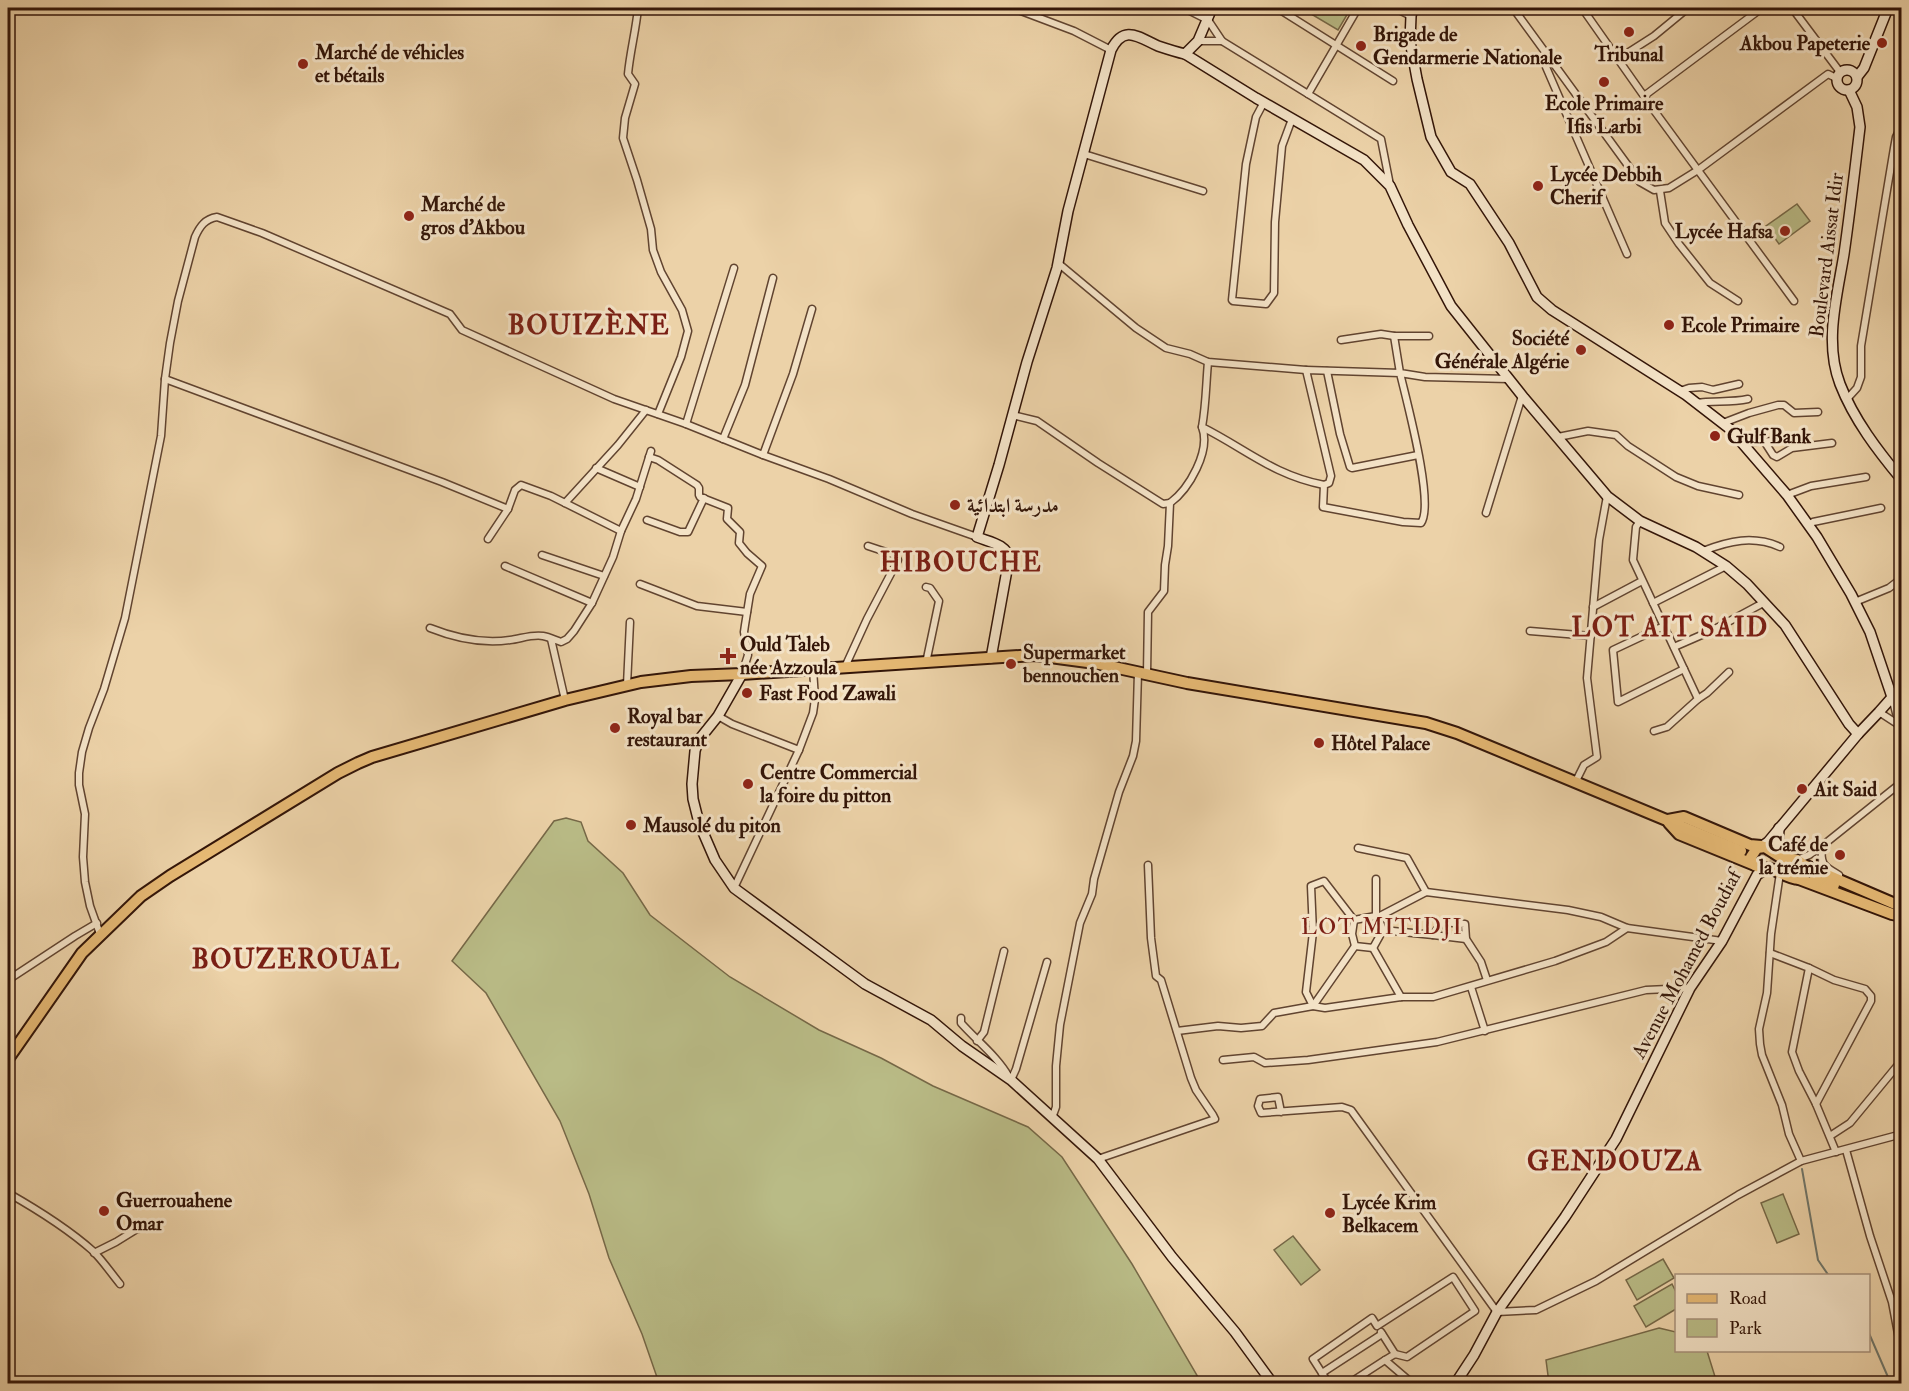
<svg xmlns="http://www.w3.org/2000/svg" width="1909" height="1391" viewBox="0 0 1909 1391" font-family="'IM FELL Double Pica',Amiri,serif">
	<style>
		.green { fill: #b9bb86; stroke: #766847; stroke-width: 1.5 }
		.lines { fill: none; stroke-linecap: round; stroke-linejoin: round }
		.stream { stroke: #70766a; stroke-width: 2 }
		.primary-tunnel { stroke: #c7ac88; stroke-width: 10; stroke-dasharray: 10 5; stroke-linecap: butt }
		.street-casing { stroke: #614430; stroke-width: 9 }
		.secondary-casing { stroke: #331508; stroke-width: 12 }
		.primary-casing { stroke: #331508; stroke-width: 14 }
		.street { stroke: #f3e2c6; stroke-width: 6 }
		.secondary { stroke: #f3e2c6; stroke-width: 9 }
		.primary { stroke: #e6b974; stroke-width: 10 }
		.poi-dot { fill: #8f2418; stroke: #f3e2c6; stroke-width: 2 }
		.labels { text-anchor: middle; stroke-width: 6; stroke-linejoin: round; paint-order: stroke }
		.poi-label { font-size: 20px; font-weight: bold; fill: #331508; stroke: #f3e2c6; text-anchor: start }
		.street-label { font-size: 20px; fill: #331508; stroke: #f3e2c6 }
		.quarter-label { font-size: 22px; letter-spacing: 1.5px; fill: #7a1f14; stroke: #f3e2c6 }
		.district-label { font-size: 26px; font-weight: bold; letter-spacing: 1.5px; fill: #7a1f14; stroke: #f3e2c6 }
	</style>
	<rect width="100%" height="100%" fill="#ecd2a8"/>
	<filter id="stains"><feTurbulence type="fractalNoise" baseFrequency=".00333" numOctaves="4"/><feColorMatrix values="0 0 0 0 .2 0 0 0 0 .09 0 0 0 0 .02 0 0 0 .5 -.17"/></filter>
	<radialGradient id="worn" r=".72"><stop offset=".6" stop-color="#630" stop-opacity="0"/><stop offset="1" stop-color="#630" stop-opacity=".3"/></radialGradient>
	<g class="green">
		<path d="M 1301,8 L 1351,8 L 1338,30 Z"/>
		<path d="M 1797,204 L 1810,221 L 1779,244 L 1766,226 Z"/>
		<path d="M 566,818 L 581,822 L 588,841 L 623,873 L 650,915 L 730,977 L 819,1030 L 881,1058 L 933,1086 L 1028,1127 L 1062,1157 L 1132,1264 L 1198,1377 L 1200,1383 L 659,1383 L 642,1334 L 609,1258 L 589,1194 L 560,1121 L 486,993 L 452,961 L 554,821 Z"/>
		<path d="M 1783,1194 L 1799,1234 L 1777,1243 L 1761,1203 Z"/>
		<path d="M 1293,1236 L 1320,1270 L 1301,1285 L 1274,1250 Z"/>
		<path d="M 1663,1259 L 1674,1278 L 1637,1300 L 1626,1280 Z"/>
		<path d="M 1672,1284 L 1676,1292 L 1676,1309 L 1646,1327 L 1634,1306 Z"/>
		<path d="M 1659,1328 L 1676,1332 L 1676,1350 L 1707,1351 L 1717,1383 L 1549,1383 L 1546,1360 Z"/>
	</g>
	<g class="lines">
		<g class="stream">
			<path d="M 8,15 L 13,8"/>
			<path d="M 1802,1169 L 1818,1260 L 1829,1276"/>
			<path d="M 1868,1331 L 1891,1384"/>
		</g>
		<path class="primary-tunnel" d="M 1741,851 L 1811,876"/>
		<defs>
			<g id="street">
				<path d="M 638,8 C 636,30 630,52 628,74 L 635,84 L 625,118 L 623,138 L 637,180 L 651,229 L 653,250 L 661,272 L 682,310 L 688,331 L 681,357 L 658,414"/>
				<path d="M 1013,8 L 1074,31 L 1111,50"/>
				<path d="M 1184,8 L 1208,20 L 1222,41 L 1308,94"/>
				<path d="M 1277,8 L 1393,81"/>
				<path d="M 1358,8 L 1308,94 L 1381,139 L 1390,185"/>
				<path d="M 1395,8 L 1411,16"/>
				<path d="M 1513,8 L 1640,182 L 1654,190 L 1669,188 L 1698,170 L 1828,74 L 1836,78"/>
				<path d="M 1582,8 L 1653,109 L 1794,301"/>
				<path d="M 1792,8 L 1840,72"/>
				<path d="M 1198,41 L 1222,41"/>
				<path d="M 1546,55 L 1546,67 L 1627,254"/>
				<path d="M 1618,59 L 1654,36 L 1688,8"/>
				<path d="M 1644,96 L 1762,8"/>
				<path d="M 1264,102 L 1256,117 L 1246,164 L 1232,300 L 1233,301 L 1266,304 L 1274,293 L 1275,222 L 1282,146 L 1292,119"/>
				<path d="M 1084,154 L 1203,191"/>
				<path d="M 1660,191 L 1665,223 L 1679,244 L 1710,283 L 1738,301"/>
				<path d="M 1058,263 L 1136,328 L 1166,348 L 1190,354 L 1208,362 L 1306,370"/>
				<path d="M 1429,336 L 1394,336 L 1400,373 L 1306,370 L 1331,476 L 1329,483 L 1324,485 L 1323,507 L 1403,522 L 1421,523 C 1435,504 1406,399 1400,373 L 1425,377 L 1509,379"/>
				<path d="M 1341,340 L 1381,334 L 1394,336"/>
				<path d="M 1208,362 C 1206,384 1206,405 1202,427 C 1246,449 1273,475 1324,485"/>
				<path d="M 1327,371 L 1340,434 L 1350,467 L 1352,468 L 1418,455"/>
				<path d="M 165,379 L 442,482 L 508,509"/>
				<path d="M 1680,391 L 1689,388 L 1702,387 L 1713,390 L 1739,384"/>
				<path d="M 1847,399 L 1857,388 L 1861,377 L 1861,346 L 1894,148 L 1896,137 L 1902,125"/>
				<path d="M 1696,403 C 1714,400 1730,403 1748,399"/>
				<path d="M 1012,415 L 1037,421 L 1098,463 L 1163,504 L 1170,503"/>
				<path d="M 1723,423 L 1749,413 L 1778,405 L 1784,405 L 1794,413 L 1818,412"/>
				<path d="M 686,424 L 734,268"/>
				<path d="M 1558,437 L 1588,431 L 1616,435 L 1628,446 L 1676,477 L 1698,486 L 1739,495"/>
				<path d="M 723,439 L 745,385 L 773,278"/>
				<path d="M 1764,441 L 1773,455 L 1777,457 L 1792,448 L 1832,443"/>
				<path d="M 1742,442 L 1778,441"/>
				<path d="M 763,455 L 793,374 L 812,309"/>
				<path d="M 649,457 L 658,460 L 697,485 L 699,488 L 699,495 L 700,497 L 728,508 L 727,519 L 740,532 L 739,543 L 747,553 L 762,566 L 750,594 L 745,625 L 744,632 L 748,655 L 742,674"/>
				<path d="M 596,468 L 640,487"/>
				<path d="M 1787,495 L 1811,486 L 1866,477"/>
				<path d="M 565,503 L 618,445 L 646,410"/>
				<path d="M 1486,513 L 1522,396"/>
				<path d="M 647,520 L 680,532 L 688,532 L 704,498"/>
				<path d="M 1640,521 L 1636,527 L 1633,560 L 1698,699 L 1667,727 L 1654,731"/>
				<path d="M 1808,525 L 1813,522 L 1881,508"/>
				<path d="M 488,539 L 508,509 L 515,490 L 521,485 L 551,496 L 621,531"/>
				<path d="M 1703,551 C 1729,541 1753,535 1780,547"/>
				<path d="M 542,555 L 604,576"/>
				<path d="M 505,566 L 592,603"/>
				<path d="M 640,584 L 697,606 L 747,612"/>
				<path d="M 926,587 L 930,588 L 939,601 L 926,663"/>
				<path d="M 1855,602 L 1889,588 L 1902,578"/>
				<path d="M 1653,603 L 1726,566"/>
				<path d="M 1593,607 L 1642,581"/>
				<path d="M 1664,626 L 1613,650 L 1618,702 L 1684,669"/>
				<path d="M 430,628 C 455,638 482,644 510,640 C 520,639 532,634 543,636 C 549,637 555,640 561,642 L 567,639 L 574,631 L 592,603 L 613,557 L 621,531 L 636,499 L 651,451"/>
				<path d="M 1530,631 L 1591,636"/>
				<path d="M 551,639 L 565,700"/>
				<path d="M 1674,647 L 1713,630 L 1765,602"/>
				<path d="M 845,667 L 867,619 L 898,560 L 895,555 L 868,546"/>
				<path d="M 1147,674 L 1148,612 L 1164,591 L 1165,565 L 1168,546 L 1170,503 C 1189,489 1211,451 1202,427"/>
				<path d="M 627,685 L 630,622"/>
				<path d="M 1892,697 L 1899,725 L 1902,743"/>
				<path d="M 1698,699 L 1707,693 L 1729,672"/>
				<path d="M 1879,712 L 1899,725"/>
				<path d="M 718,716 L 732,724 L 799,750"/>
				<path d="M 1575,783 L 1584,765 L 1597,757 L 1587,678 L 1599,540 L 1607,496"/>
				<path d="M 1822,846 C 1820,865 1824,866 1839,875"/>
				<path d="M 1358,848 L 1407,858 L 1426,892"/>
				<path d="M 1797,860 L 1809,855 L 1822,846 L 1902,782"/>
				<path d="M 1780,873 L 1771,934 L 1767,993 L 1759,1029 L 1760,1044 L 1762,1055 L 1782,1105 L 1789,1134 L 1801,1161"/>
				<path d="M 734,888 L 799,750 L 813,713 L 815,699 L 813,669"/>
				<path d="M 1376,916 L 1376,879"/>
				<path d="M 1378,917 L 1426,892 L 1568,910 L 1601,917 L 1627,928 L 1722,941"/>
				<path d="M 1354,920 L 1352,934 L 1355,946 L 1373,948 L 1383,930 L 1378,917 L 1376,916 L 1354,920 L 1324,881 L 1311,886 L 1313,932 L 1306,992 L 1313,1006 L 1325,1008 L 1401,997 L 1433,997 L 1555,961 L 1606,942 L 1627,928"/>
				<path d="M 1383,930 L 1433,935 L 1442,922 L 1465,924 L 1466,939 L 1481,962 L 1487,980"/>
				<path d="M 100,934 L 90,906 L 85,882 L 83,857 L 85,814 L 79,785 L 79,773 L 82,752 L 89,728 L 104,689 L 125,618 L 161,436 L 165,379 L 170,343 L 178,301 L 195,237 C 200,226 205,219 217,217 L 262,233 L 450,314 L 462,330 L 614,399 L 686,424 L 763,455 L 829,479 L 912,514 L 977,537"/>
				<path d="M 1433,935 L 1466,939"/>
				<path d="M 1373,948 L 1401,997"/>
				<path d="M 1770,953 L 1809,968 L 1792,1052 L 1799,1071 L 1816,1104 L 1836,1152"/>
				<path d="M 1809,968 L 1834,980 L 1865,989 L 1871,996 L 1871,1001 L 1816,1104"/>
				<path d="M 8,980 L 75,936 L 97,923"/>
				<path d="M 1471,987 L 1485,1031"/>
				<path d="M 961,1018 L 961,1023 C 977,1041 997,1056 1009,1077"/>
				<path d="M 1177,1031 L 1218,1026 L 1241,1028 L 1262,1026 L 1274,1013 L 1313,1006 L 1355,946"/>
				<path d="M 977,1041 L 984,1032 L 1004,951"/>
				<path d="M 1223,1060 L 1254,1057 L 1265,1063 L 1308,1060 L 1437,1042 L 1646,990 L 1690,988"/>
				<path d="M 1011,1080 L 1016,1069 L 1047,962"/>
				<path d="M 1281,1112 L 1278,1097 L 1260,1099 L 1258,1106 L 1261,1113 L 1342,1107 L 1351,1110 L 1497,1312 L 1536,1310 L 1596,1281 L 1738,1195 L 1801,1161 L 1902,1134"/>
				<path d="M 1052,1118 L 1056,1107 L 1056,1066 L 1060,1025 L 1080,923 L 1092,894 L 1094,879 L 1119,792 L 1133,756 L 1136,741 L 1138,672"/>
				<path d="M 1830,1136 L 1850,1123 L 1902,1060"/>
				<path d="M 1846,1150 L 1870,1236 L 1892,1302 L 1902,1355"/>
				<path d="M 1098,1159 L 1215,1119 L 1213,1115 L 1196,1090 L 1191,1078 L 1161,980 L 1156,976 L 1151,938 L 1148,865"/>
				<path d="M 8,1193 C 38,1210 67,1228 93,1251 C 103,1261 111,1273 120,1284"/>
				<path d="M 94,1253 L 116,1242 L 137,1229 L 155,1226"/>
				<path d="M 1381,1332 L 1395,1354"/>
				<path d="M 1322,1373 L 1382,1334"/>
				<path d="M 1329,1384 L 1313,1359 L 1372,1318 L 1377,1326 L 1453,1277 L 1475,1311 L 1407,1357 L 1395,1354 L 1385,1360"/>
				<path d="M 1348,1384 L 1385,1360 L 1413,1384"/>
			</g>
			<g id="secondary">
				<path d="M 1413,8 L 1411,16 L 1410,41 L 1417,79 L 1431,137 L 1451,172 L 1470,184 L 1509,243 L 1537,297 L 1552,310 L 1686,395 L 1730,429 L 1787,495 L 1817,537 L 1851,594 L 1870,632 L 1892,697"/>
				<path d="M 1185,54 L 1256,98 L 1364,160 L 1390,186 L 1408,225 L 1451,306 L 1524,398 L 1607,496 L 1640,521 L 1696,547 L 1726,566 L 1747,584 L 1785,625 L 1849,724 L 1858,734"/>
				<circle cx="1847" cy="80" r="10"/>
				<path d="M 1857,77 L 1864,68 L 1888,8"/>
				<path d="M 1849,90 L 1857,107 L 1860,127 C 1855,169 1850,212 1844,254 C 1837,297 1824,342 1840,384 C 1854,420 1878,451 1902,480"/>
				<path d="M 991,658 L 1009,559 C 1007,544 989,542 977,537 L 999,465 L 1027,362 L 1057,268 L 1068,211 L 1111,50 C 1124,24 1138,37 1158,46 C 1167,49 1176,52 1185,54 L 1198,41 L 1212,8"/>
				<path d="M 742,674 L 718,716 L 698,741 L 695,751 L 692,784 L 693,799 L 699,823 L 715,860 L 734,888 L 865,984 L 931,1020 L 962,1046 L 1011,1080 L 1098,1159 L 1172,1257 L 1235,1332 L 1273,1384"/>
				<path d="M 1779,828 L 1778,846 L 1782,857"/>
				<path d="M 1761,847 L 1768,842 L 1858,734 L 1879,712 L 1902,686"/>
				<path d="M 1455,1384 L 1474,1355 L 1497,1312 L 1565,1217 L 1616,1139 L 1690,988 L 1722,941 L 1757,875 L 1767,868"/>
			</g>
			<g id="primary">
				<path d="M 1668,820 L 1684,817 L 1750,845 L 1761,846"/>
				<path d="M 1669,823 L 1679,834 L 1755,865"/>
				<path d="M 1804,865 C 1809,891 1783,873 1774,870 C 1768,868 1760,869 1755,865 C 1752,863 1752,861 1751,857 L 1757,848 L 1765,847 L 1779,856 L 1797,860 L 1804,865 L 1902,907"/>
				<path d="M 1815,877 L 1834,885"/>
				<path d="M 1799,879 L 1892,914 L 1902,916"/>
				<path d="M 8,1059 L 82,953 L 141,896 L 170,876 L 338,773 L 358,763 L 372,757 L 565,700 L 641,682 L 691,676 L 742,674 L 1035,655 L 1095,663 L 1187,683 L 1426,723 L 1457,733 L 1741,851"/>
			</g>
		</defs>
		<use href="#street" class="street-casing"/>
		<use href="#secondary" class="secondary-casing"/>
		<use href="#primary" class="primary-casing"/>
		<use href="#street" class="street"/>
		<use href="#secondary" class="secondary"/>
		<use href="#primary" class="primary"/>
	</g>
	<g class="poi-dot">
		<circle cx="1629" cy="32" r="6"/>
		<circle cx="1882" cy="43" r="6"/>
		<circle cx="1361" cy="46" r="6"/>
		<circle cx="303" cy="64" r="6"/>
		<circle cx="1604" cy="82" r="6"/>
		<circle cx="1538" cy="186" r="6"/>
		<circle cx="409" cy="216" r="6"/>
		<circle cx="1785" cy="231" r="6"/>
		<circle cx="1669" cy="325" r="6"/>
		<circle cx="1581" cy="350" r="6"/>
		<circle cx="1715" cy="436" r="6"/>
		<circle cx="955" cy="505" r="6"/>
		<path d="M725 647h6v6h6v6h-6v6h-6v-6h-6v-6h6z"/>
		<circle cx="1011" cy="664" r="6"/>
		<circle cx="747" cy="693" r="6"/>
		<circle cx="615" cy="728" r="6"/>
		<circle cx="1319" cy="743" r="6"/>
		<circle cx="748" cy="784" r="6"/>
		<circle cx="1802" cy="789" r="6"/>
		<circle cx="631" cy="825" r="6"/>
		<circle cx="1840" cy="855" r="6"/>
		<circle cx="104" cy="1211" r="6"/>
		<circle cx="1330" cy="1213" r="6"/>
	</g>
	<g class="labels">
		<g class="poi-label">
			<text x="1373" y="41">Brigade de<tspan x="1373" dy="23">Gendarmerie Nationale</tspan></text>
			<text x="1870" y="50" text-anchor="end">Akbou Papeterie</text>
			<text x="315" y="59">Marché de véhicles<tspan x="315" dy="23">et bétails</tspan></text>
			<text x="1629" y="61" text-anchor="middle">Tribunal</text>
			<text x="1604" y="110" text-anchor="middle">Ecole Primaire<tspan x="1604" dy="23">Ifis Larbi</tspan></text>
			<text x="1550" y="181">Lycée Debbih<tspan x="1550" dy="23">Cherif</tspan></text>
			<text x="421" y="211">Marché de<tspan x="421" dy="23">gros d'Akbou</tspan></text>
			<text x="1773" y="238" text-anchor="end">Lycée Hafsa</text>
			<text x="1681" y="332">Ecole Primaire</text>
			<text x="1569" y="345" text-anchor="end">Société<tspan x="1569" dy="23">Générale Algérie</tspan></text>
			<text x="1727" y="443">Gulf Bank</text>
			<text x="967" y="512">مدرسة ابتدائية</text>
			<text x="740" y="651">Ould Taleb<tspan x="740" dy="23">née Azzoula</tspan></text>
			<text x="1023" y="659">Supermarket<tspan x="1023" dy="23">bennouchen</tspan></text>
			<text x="759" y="700">Fast Food Zawali</text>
			<text x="627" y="723">Royal bar<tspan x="627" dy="23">restaurant</tspan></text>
			<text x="1331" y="750">Hôtel Palace</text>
			<text x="760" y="779">Centre Commercial<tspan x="760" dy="23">la foire du pitton</tspan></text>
			<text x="1814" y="796">Ait Said</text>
			<text x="643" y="832">Mausolé du piton</text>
			<text x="1828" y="851" text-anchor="end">Café de<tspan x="1828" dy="23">la trémie</tspan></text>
			<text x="116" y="1207">Guerrouahene<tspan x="116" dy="23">Omar</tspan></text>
			<text x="1342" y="1209">Lycée Krim<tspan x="1342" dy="23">Belkacem</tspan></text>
		</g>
		<g class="street-label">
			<text transform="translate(1826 255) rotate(-83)" y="7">Boulevard Aissat Idir</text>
			<text transform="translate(1686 964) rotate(-62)" y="7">Avenue Mohamed Boudiaf</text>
		</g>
		<g class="quarter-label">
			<text x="1382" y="934">LOT MITIDJI</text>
		</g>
		<g class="district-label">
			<text x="589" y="334">BOUIZÈNE</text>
			<text x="961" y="571">HIBOUCHE</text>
			<text x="1670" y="636">LOT AIT SAID</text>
			<text x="296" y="968">BOUZEROUAL</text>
			<text x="1615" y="1170">GENDOUZA</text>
		</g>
	</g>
	<rect width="1909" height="1391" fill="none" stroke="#ecd2a8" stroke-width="30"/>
	<rect x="9" y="9" width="1891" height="1373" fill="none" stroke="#331508" stroke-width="3"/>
	<rect x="15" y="15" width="1879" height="1361" fill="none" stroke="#331508" stroke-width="1.5"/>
	<rect x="1675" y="1274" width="195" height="78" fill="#f3e2c6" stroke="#a6907a" stroke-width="1.5"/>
	<rect x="1687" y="1294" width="30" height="9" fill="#e6b974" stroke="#a6907a" stroke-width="1.5"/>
	<text x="1729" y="1304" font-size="18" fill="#331508">Road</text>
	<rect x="1687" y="1319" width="30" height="18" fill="#b9bb86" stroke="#a6907a" stroke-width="1.5"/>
	<text x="1729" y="1334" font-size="18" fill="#331508">Park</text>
	<rect width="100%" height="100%" filter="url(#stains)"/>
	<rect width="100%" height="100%" fill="url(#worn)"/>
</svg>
